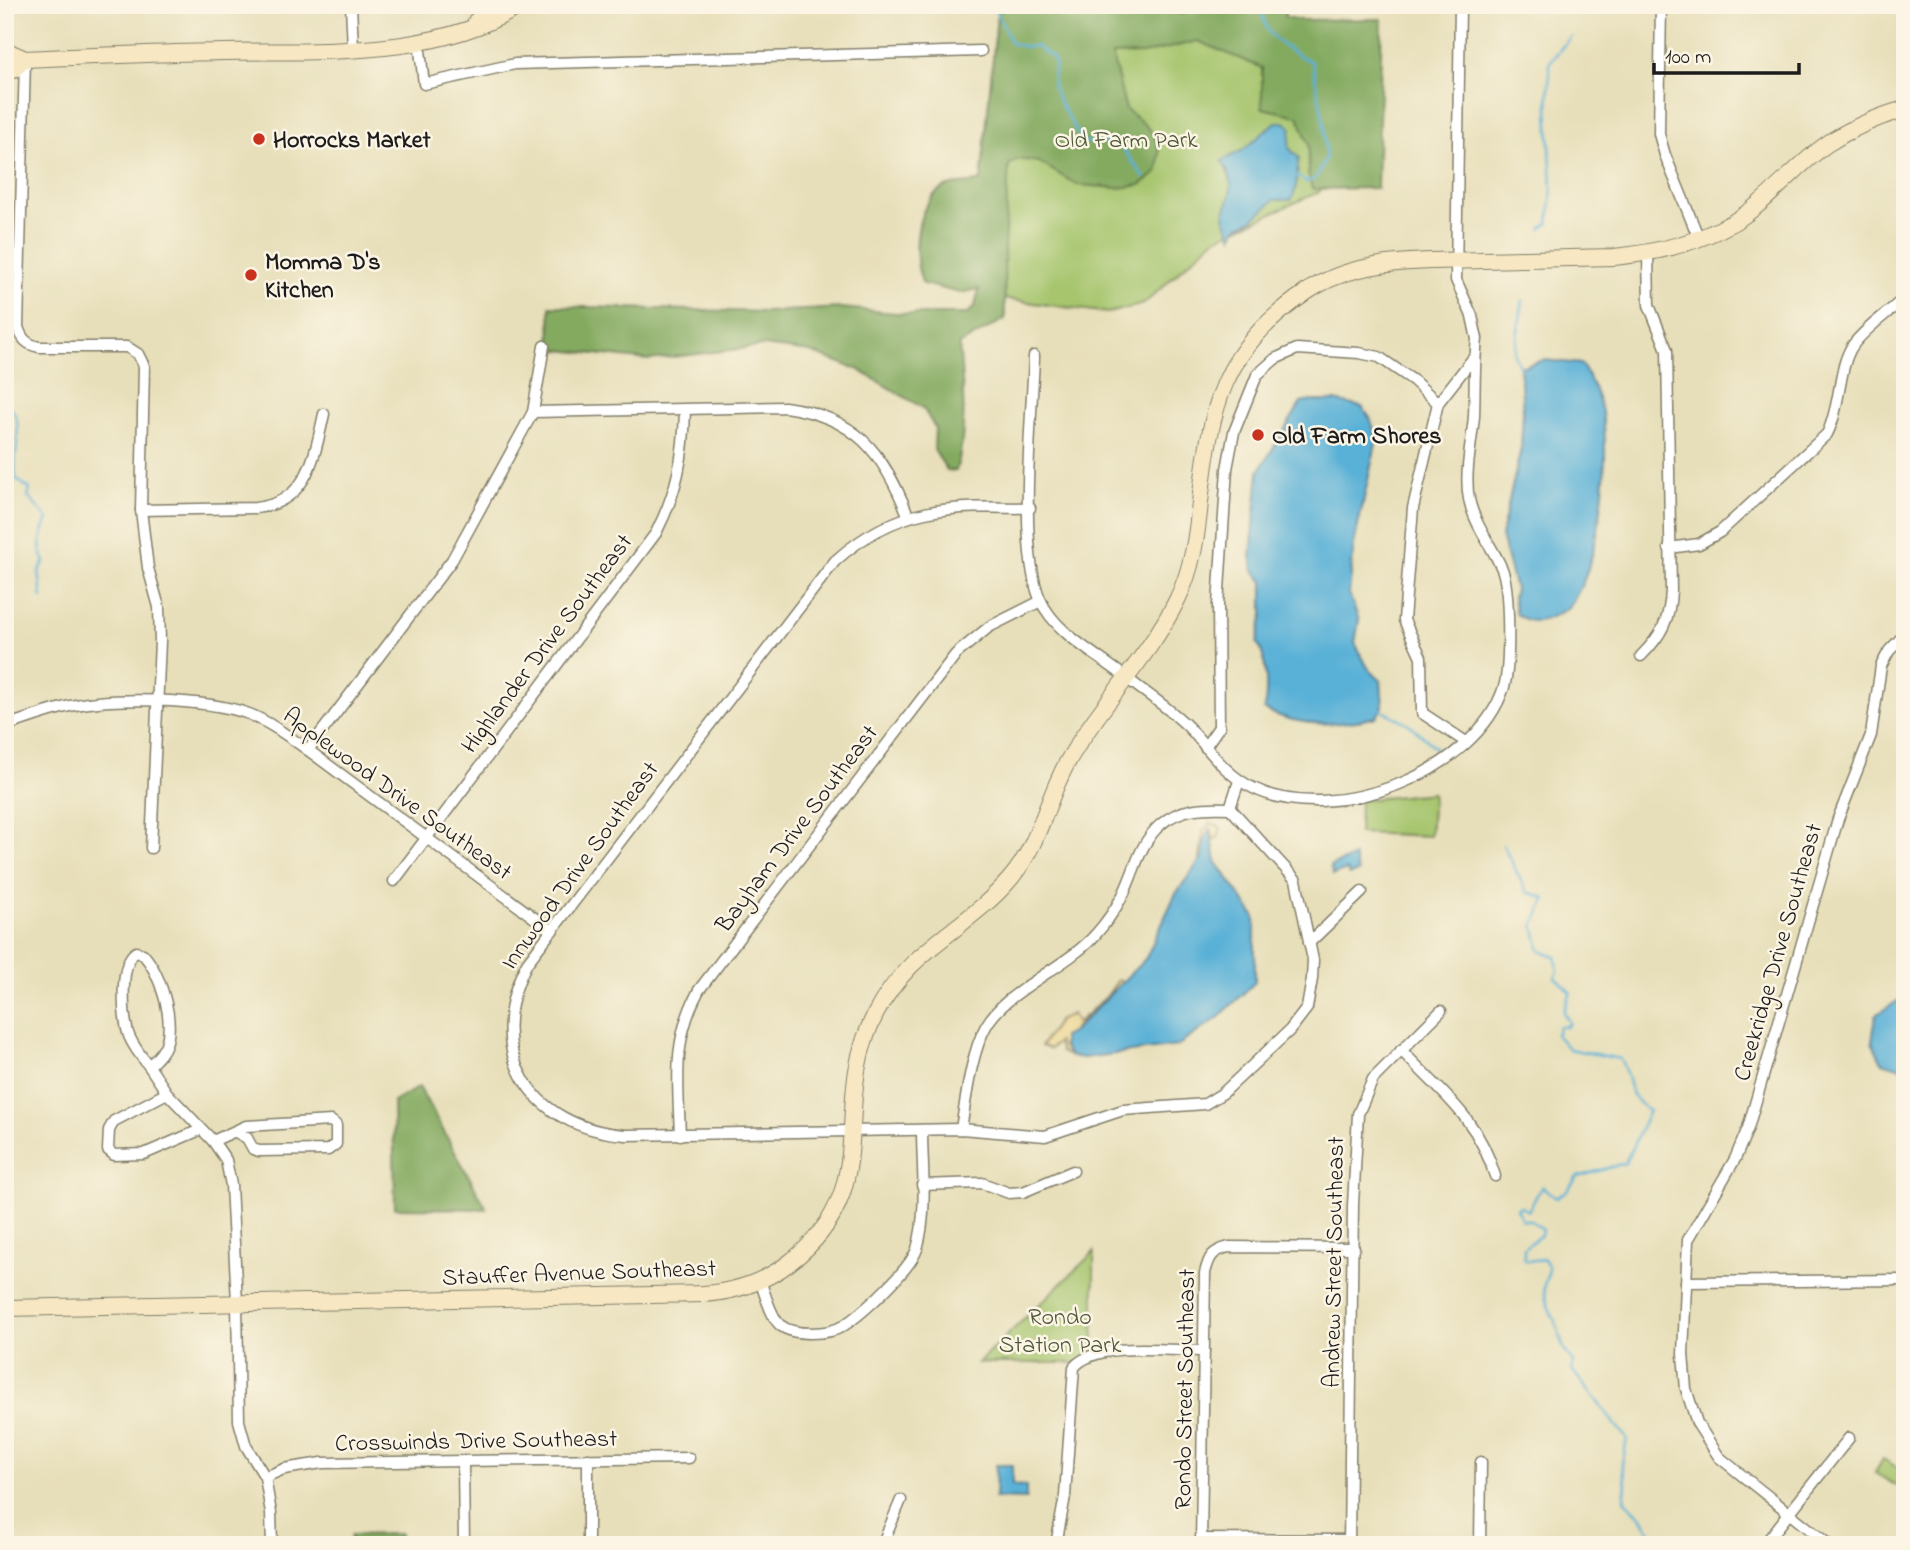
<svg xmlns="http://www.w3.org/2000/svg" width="1910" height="1550" viewBox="0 0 1910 1550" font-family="'Indie Flower',sans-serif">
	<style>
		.green { fill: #a6c56d; stroke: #617044; stroke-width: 2 }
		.forest { fill: #84aa60; stroke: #50633e; stroke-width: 2 }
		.sand { fill: #eeda9e; stroke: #857b5d; stroke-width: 2 }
		.water { fill: #5ab1d7; stroke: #3b667a; stroke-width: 2 }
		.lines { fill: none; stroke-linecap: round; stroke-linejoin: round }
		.stream { stroke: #5ab1d7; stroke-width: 2.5 }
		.street-casing { stroke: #827e6a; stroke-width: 13 }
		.secondary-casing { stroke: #827e6a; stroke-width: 18 }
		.street { stroke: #fff; stroke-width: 10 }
		.secondary { stroke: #f7e8c3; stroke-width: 16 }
		.poi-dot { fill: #c8321e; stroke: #fcf5e5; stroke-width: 2.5 }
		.labels { text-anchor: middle; stroke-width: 5; stroke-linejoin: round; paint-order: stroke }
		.poi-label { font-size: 24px; font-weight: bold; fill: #1c1c1c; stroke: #fcf5e5; text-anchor: start }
		.park-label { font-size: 24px; fill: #4c5738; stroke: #fcf5e5 }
		.street-label { font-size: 24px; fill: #1c1c1c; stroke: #fcf5e5 }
	</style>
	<rect width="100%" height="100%" fill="#fcf5e5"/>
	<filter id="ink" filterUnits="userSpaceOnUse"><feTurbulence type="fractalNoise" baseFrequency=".0143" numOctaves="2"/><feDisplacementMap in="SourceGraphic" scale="14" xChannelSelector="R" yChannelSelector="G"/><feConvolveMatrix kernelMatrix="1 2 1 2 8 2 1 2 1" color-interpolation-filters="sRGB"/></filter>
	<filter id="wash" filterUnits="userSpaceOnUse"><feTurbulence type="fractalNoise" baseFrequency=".00686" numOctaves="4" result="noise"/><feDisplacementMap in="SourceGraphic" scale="28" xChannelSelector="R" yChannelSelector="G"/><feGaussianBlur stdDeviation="1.57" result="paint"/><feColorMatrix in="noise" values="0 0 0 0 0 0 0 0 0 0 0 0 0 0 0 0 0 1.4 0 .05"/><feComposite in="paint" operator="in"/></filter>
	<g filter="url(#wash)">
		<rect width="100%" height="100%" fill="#e7dfb9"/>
		<g class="green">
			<path d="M 1003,5 L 1169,5 L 1238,44 L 1349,66 L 1348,162 L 1319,192 L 1214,239 L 1144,304 L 1108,313 L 1005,299 L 992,170 Z"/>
			<path d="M 1433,793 L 1430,836 L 1359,833 L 1360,800 Z"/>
			<path d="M 1094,1252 L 1094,1363 L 978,1363 Z"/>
			<path d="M 1883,1459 L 1905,1472 L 1905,1491 L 1875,1473 Z"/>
		</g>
		<g class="forest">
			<path d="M 998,5 L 1147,5 L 1184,14 L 1187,5 L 1285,5 L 1285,17 L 1302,20 L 1382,19 L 1377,188 L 1312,189 L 1308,173 L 1309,145 L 1298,116 L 1262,108 L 1262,68 L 1198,41 L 1143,54 L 1112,55 L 1126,110 C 1152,128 1165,140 1157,173 L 1140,185 L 1119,188 L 1077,185 L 1039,162 L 1018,159 L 1009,165 L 1004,247 L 1005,319 L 959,345 C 963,389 968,428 956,471 L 947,470 L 934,450 L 935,428 L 923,408 L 857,369 L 810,352 L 763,346 L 649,360 L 551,349 L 550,306 L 764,312 L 842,308 L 907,314 L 967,314 L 975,306 L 979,289 L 960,293 L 923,284 C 911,257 914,205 943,188 C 953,182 970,185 981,181 Z"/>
			<path d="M 419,1087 L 487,1209 L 395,1208 L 393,1102 Z"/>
			<path d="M 400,1534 L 400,1545 L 350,1545 L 351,1535 Z"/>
		</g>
		<g class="sand">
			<path d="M 1210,822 L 1221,828 L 1218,838 L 1213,839 L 1212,829 L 1200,859 L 1203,831 Z"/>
			<path d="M 1118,980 L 1123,981 L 1075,1027 L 1062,1045 L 1069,1056 L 1061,1052 L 1058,1042 L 1050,1049 L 1041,1046 L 1058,1021 L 1072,1014 L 1076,1022 L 1079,1021 L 1106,997 Z"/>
		</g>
		<g class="water">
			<path d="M 1276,122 L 1284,122 L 1291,127 L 1289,148 L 1299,158 C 1296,173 1299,187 1291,200 L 1274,200 L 1253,219 L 1236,228 L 1233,237 L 1224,217 C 1230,194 1237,185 1222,161 L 1243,150 Z"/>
			<path d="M 1544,360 L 1581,364 C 1591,379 1598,394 1602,412 C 1611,458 1600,570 1569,606 C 1563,612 1554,616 1546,619 C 1533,623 1527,621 1516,614 L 1513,598 L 1515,589 L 1501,536 L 1521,448 L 1523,412 L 1520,367 Z"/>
			<path d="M 1311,401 L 1335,401 L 1362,407 L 1370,418 L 1377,439 L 1354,544 L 1349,594 L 1359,620 L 1355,643 L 1368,668 L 1381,681 L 1383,707 L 1376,717 C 1339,726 1299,728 1264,709 C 1268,691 1267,657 1257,642 L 1263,615 L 1263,582 L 1253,569 L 1251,555 L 1259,471 L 1301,403 Z"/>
			<path d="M 1210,827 L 1216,861 L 1255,917 L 1255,982 L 1218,1018 L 1177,1046 L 1083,1058 L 1070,1056 L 1063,1046 L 1063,1037 L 1073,1032 L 1146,958 L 1175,895 L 1203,856 L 1204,840 Z"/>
			<path d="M 1354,857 L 1358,872 L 1349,875 L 1347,870 L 1333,875 L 1330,866 Z"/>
			<path d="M 1905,996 L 1905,1069 L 1882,1062 L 1872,1042 L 1876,1015 Z"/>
			<path d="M 996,1465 L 1012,1465 L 1012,1485 L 1026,1486 L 1026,1499 L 995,1498 Z"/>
		</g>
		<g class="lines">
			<g class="stream">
				<path d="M 993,5 L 1011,43 L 1025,47 L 1036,46 L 1053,58 C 1057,68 1052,75 1053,85 C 1054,95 1078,136 1085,142 L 1118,143 L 1144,177"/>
				<path d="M 1263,5 C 1259,37 1288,49 1312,62 L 1324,124 L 1326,158 L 1316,178 L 1306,182 L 1295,175"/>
				<path d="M 1587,15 L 1587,5"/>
				<path d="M 1541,229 L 1549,223 L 1552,189 L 1548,107 L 1550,62 L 1571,36"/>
				<path d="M 1520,367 L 1514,355 L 1523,300"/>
				<path d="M 5,402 C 29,420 11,454 16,479 L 30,489 L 28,497 L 48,519 C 42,533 36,547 45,561 L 39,571 L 42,598"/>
				<path d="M 1381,710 L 1409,724 L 1436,748"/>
				<path d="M 1503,845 L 1527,892 L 1546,898 L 1534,925 L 1540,951 L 1556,956 L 1558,971 L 1555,977 L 1571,992 L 1563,1012 L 1570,1023 L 1566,1027 L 1559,1026 L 1556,1035 L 1569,1049 L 1620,1059 C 1634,1084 1622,1090 1649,1111 L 1625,1163 L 1577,1177 L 1568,1190 L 1556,1198 L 1542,1186 L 1528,1211 L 1521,1206 L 1517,1208 L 1522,1220 L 1530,1220 L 1542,1229 L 1541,1235 L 1524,1248 L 1524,1259 L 1528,1261 L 1543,1259 C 1555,1271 1544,1276 1544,1289 C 1545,1305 1552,1312 1557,1326 C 1563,1344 1560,1345 1573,1362 L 1572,1370 L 1627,1439 L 1622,1464 L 1626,1484 L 1624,1500 L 1641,1516 L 1658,1545"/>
			</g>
		</g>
	</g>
	<g filter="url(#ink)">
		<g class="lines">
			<defs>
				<g id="street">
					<path d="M 351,5 L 353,49"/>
					<path d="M 1661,5 L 1659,134 L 1665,155 L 1699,239"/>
					<path d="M 419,42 L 424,84 L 515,64 L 981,51"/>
					<path d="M 25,59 L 18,327 C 22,339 26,344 39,347 L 127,347 L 138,354 L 144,366 L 141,510 L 148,568 L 159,607 L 160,641 L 151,848"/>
					<path d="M 1034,356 C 1032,416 1018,548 1040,599 C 1055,634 1100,656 1128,679 C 1149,696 1174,711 1192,731 C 1211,752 1226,775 1253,788 C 1332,827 1476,774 1504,687 C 1510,668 1510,588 1502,569 C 1492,546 1474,524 1469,499 C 1464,473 1472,442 1474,416 C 1475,390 1474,364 1477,339 L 1472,316 L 1456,280 L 1460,5"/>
					<path d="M 533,412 L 785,407 C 856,417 883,452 908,515"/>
					<path d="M 1030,508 C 951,506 897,505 835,561 L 527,963 C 481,1051 530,1128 626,1135 L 961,1129 L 1045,1136 L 1123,1110 L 1205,1104 L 1223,1093 L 1290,1030 L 1307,1008 L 1312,979 L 1313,960 L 1296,880 L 1230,808"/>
					<path d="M 141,510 L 255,508 C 308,503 314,458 324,414"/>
					<path d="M 1669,548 L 1699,544 L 1720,532 L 1827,434 C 1841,407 1838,366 1853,345 C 1866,327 1889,313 1905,297"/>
					<path d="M 1641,656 C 1662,635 1670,619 1671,590 L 1667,350 L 1649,305 L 1648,254"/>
					<path d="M 5,726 C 24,720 43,713 62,708 C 107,696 205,698 249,714 C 271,723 289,737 308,750 L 552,931"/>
					<path d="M 1466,742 L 1422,713 L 1421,657 L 1404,620 L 1413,508 L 1438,403 L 1474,357"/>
					<path d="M 1205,747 L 1219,727 L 1218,605 L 1227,469 L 1234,432 L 1257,375 L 1275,359 L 1297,349 L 1359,353 L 1379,357 L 1414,381 L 1438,403"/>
					<path d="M 308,750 L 452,560 L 533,412 L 544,346"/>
					<path d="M 1230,808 L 1239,781"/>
					<path d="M 394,881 L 656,533 C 677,492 684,456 685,410"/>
					<path d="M 1309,943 L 1362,892"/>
					<path d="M 136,952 L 143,954 C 160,973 175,1019 166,1044 C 163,1053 156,1059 149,1066 C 141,1056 132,1045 128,1033 C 123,1015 119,962 136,952 Z"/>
					<path d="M 1401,1050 C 1441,1092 1478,1118 1495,1176"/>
					<path d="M 149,1066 L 167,1093 L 213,1141 L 226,1160 L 231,1185 L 237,1302 L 239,1421 L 246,1446 L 265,1477 L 271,1513 L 272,1545"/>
					<path d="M 167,1093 L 114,1121 L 109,1130 L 108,1150 L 114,1155 L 144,1154 L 200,1130"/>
					<path d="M 961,1129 C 966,1099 971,1053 986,1026 C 1006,990 1069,966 1096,934 C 1106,923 1116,908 1123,895 C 1135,871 1139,844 1160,825 C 1180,807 1205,807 1230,808"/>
					<path d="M 680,1135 C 678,1079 672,1041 699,990 L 956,654 L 989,627 L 1041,601"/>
					<path d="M 213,1141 L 246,1126 L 331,1121 L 336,1125 L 336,1144 L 328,1150 L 259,1151 L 253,1149 L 247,1138 L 236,1132"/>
					<path d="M 922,1185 L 982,1183 L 1009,1193 L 1023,1192 L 1073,1171"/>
					<path d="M 760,1281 C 765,1293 771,1317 780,1325 C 793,1336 829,1335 843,1326 C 862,1314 910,1270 917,1249 C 928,1212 922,1168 922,1130"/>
					<path d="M 1686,1282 L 1905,1280"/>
					<path d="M 588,1459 L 588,1545"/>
					<path d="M 463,1462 L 464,1545"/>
					<path d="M 265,1477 L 284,1469 L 322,1463 L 689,1458"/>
					<path d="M 1201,1539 L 1349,1540"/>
					<path d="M 882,1545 L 901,1500"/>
					<path d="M 1056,1545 L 1065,1496 L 1074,1367 C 1098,1340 1170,1351 1204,1351"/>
					<path d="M 1201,1545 L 1205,1273 C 1209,1257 1212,1251 1229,1247 L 1354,1248"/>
					<path d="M 1349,1545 L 1353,1205 L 1358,1114 L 1373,1079 L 1441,1011"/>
					<path d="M 1480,1545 L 1481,1462"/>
					<path d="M 1764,1545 L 1849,1438"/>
					<path d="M 1829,1545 L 1719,1457 L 1697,1423 L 1686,1389 L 1683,1354 L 1688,1240 L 1735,1159 L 1748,1128 L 1838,819 L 1871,735 L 1881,666 L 1889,651 L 1905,634"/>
				</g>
				<g id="secondary">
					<path d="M 476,21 L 497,5"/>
					<path d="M 5,50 L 25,59 C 91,56 157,53 223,52 C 321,50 434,59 521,5"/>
					<path d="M 5,70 L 13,70 L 25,59"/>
					<path d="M 5,1308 L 703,1294 C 734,1292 764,1282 789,1263 C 886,1190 828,1106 875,1015 C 909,948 965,931 1010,879 C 1040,844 1046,800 1068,761 C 1100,704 1148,659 1177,600 C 1192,570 1197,536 1200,502 C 1212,404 1220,351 1308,291 C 1358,257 1424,262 1482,260 C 1526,259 1570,258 1614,257 C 1655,253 1695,244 1732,223 C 1768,202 1793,168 1827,144 C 1851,128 1877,117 1905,109"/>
				</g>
			</defs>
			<use href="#street" class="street-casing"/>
			<use href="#secondary" class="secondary-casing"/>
			<use href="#street" class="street"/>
			<use href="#secondary" class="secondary"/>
		</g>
	</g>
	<g class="poi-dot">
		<circle cx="259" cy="139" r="7"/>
		<circle cx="251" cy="275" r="7"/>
		<circle cx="1258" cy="435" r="7"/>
	</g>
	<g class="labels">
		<g class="poi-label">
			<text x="273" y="147">Horrocks Market</text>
			<text x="265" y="269">Momma D's<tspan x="265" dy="28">Kitchen</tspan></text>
			<text x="1272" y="443">Old Farm Shores</text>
		</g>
		<g class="park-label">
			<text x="1126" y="147">Old Farm Park</text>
			<text x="1060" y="1324">Rondo<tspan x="1060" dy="28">Station Park</tspan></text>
		</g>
		<g class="street-label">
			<text transform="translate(546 643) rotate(-53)" y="8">Highlander Drive Southeast</text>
			<text transform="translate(398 793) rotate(36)" y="8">Applewood Drive Southeast</text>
			<text transform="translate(796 828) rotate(-53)" y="8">Bayham Drive Southeast</text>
			<text transform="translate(579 865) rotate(-54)" y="8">Innwood Drive Southeast</text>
			<text transform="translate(1777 952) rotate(-74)" y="8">Creekridge Drive Southeast</text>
			<text transform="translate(1333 1262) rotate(-89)" y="8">Andrew Street Southeast</text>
			<text transform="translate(579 1272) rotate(-2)" y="8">Stauffer Avenue Southeast</text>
			<text transform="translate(1184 1389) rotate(-89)" y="8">Rondo Street Southeast</text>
			<text transform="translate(476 1440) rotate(-1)" y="8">Crosswinds Drive Southeast</text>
		</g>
	</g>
	<rect width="1910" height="1550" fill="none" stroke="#fcf5e5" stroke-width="28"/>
	<path d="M1654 63v10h145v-10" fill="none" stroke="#1c1c1c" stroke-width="3.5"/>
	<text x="1665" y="63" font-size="21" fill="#1c1c1c" stroke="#fcf5e5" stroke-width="5" paint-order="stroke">100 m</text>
</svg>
